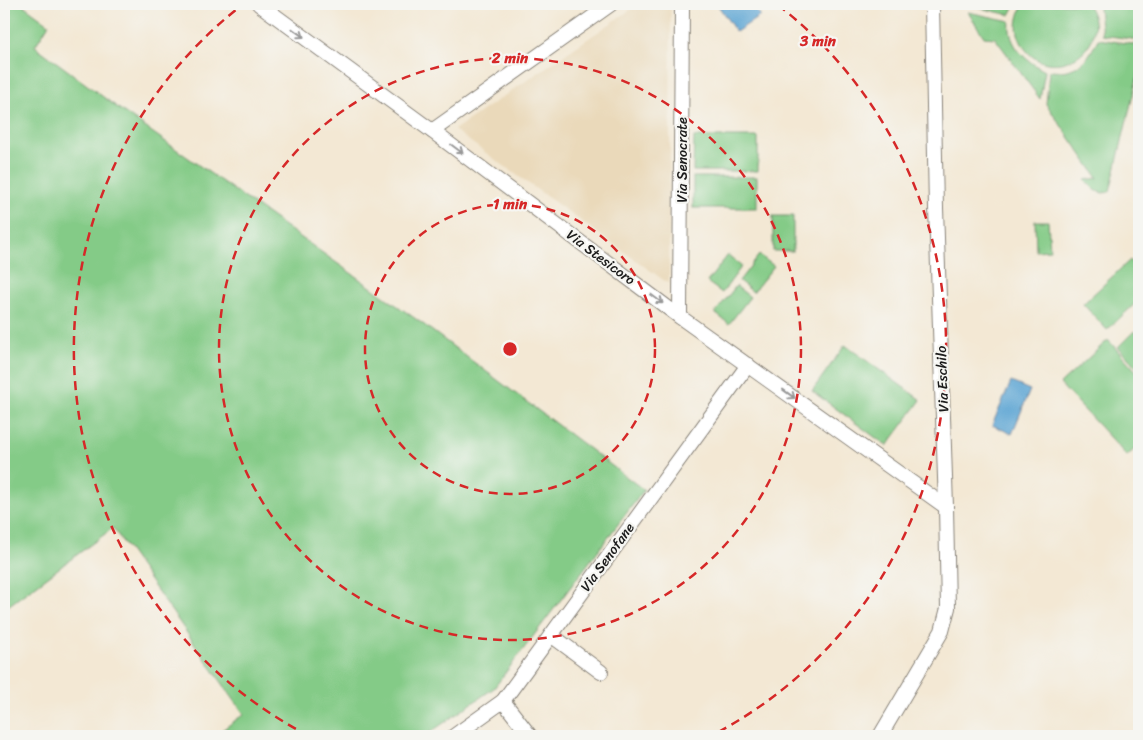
<svg xmlns="http://www.w3.org/2000/svg" width="1143" height="740" viewBox="0 0 1143 740" font-family="Sriracha,sans-serif">
	<style>
		.built { fill: #ead9ba }
		.green { fill: #84cb87; stroke: #507452 }
		.water { fill: #5ca4d3; stroke: #3c6078 }
		.lines { fill: none; stroke-linecap: round; stroke-linejoin: round }
		.minor-casing { stroke: #888278; stroke-width: 16 }
		.minor { stroke: #fff; stroke-width: 14 }
		.oneway { stroke: #999 }
		.ring { fill: none; stroke: #d62828; stroke-width: 2.5; stroke-dasharray: 9 6 }
		.labels { text-anchor: middle; stroke-width: 4.5; stroke-linejoin: round; paint-order: stroke }
		.street-label { font-size: 14px; fill: #1c1c1c; stroke: #f6f6f2 }
		.centre { fill: #d62828; stroke: #f6f6f2; stroke-width: 2.5 }
		.ring-label { font-size: 15px; text-anchor: middle; font-weight: bold; fill: #d62828; stroke: #f6f6f2; stroke-width: 4.5; stroke-linejoin: round; paint-order: stroke }
	</style>
	<rect width="100%" height="100%" fill="#f6f6f2"/>
	<filter id="ink" filterUnits="userSpaceOnUse"><feTurbulence type="fractalNoise" baseFrequency=".02" numOctaves="2"/><feDisplacementMap in="SourceGraphic" scale="10" xChannelSelector="R" yChannelSelector="G"/><feConvolveMatrix kernelMatrix="1 2 1 2 8 2 1 2 1" color-interpolation-filters="sRGB"/></filter>
	<filter id="wash" filterUnits="userSpaceOnUse"><feTurbulence type="fractalNoise" baseFrequency=".0096" numOctaves="4" result="noise"/><feDisplacementMap in="SourceGraphic" scale="20" xChannelSelector="R" yChannelSelector="G"/><feGaussianBlur stdDeviation="1.12" result="paint"/><feColorMatrix in="noise" values="0 0 0 0 0 0 0 0 0 0 0 0 0 0 0 0 0 1.4 0 .05"/><feComposite in="paint" operator="in"/></filter>
	<g filter="url(#wash)">
		<rect width="100%" height="100%" fill="#f3e8d4"/>
		<path class="built" d="M 639,4 L 671,4 L 669,284 L 454,130 Z"/>
		<g class="green">
			<path d="M 4,4 L 22,4 L 49,24 L 35,46 L 118,108 L 423,324 L 644,490 L 494,688 L 425,736 L 214,736 L 244,714 L 113,528 L 4,609 Z"/>
			<path d="M 974,4 L 1016,4 L 1010,15 L 971,6 Z"/>
			<path d="M 1024,4 L 1087,4 C 1119,52 1039,92 1019,37 C 1015,26 1018,13 1024,4 Z"/>
			<path d="M 1096,4 L 1139,4 L 1139,40 L 1102,35 L 1099,8 Z"/>
			<path d="M 968,12 L 1010,21 C 1007,45 1026,61 1045,71 L 1040,99 L 995,38 L 984,37 Z"/>
			<path d="M 1098,39 L 1139,45 L 1139,70 L 1110,191 C 1099,197 1092,187 1085,180 L 1098,178 L 1046,104 L 1049,71 C 1077,73 1087,62 1098,39 Z"/>
			<path d="M 694,137 L 758,137 L 758,171 L 693,171 Z"/>
			<rect x="693" y="177" width="64" height="31"/>
			<rect x="773" y="216" width="20" height="35"/>
			<path d="M 1035,221 L 1048,221 L 1050,250 L 1036,251 Z"/>
			<path d="M 728,255 L 742,266 L 722,293 L 707,282 Z"/>
			<path d="M 759,255 L 774,266 L 753,292 L 739,281 Z"/>
			<path d="M 1130,260 L 1139,270 L 1139,300 L 1107,330 L 1083,304 Z"/>
			<path d="M 736,286 L 750,297 L 729,324 L 715,313 Z"/>
			<path d="M 1134,331 L 1139,337 L 1139,370 L 1118,347 Z"/>
			<path d="M 1108,340 L 1139,374 L 1139,445 L 1127,456 L 1060,384 Z"/>
			<path d="M 845,345 L 921,400 L 887,446 L 812,391 Z"/>
		</g>
		<g class="water">
			<path d="M 717,4 L 752,4 L 760,16 L 736,32 Z"/>
			<path d="M 1011,382 L 1030,390 L 1012,434 L 992,425 Z"/>
		</g>
	</g>
	<g filter="url(#ink)">
		<g class="lines">
			<defs>
				<g id="minor">
					<path d="M 259,4 L 432,131 L 680,317 L 946,507"/>
					<path d="M 432,131 L 611,4"/>
					<path d="M 680,317 L 682,4"/>
					<path d="M 551,635 L 601,672"/>
					<path d="M 503,701 L 530,736"/>
					<path d="M 454,736 L 503,701 L 748,365"/>
					<path d="M 880,736 L 942,631 L 948,608 L 946,507 L 936,208 L 932,4"/>
				</g>
			</defs>
			<use href="#minor" class="minor-casing"/>
			<use href="#minor" class="minor"/>
		</g>
		<defs><path id="oneway-shaft" d="M-6 0H5M1.5-3L5.5 0L1.5 3" fill="none" stroke-width="1.6" stroke-linecap="round" stroke-linejoin="round" transform="scale(1.25)"/></defs>
		<g class="oneway">
			<use href="#oneway-shaft" transform="translate(298 33) rotate(36)"/>
			<use href="#oneway-shaft" transform="translate(457 149) rotate(37)"/>
			<use href="#oneway-shaft" transform="translate(657 299) rotate(37)"/>
			<use href="#oneway-shaft" transform="translate(789 394) rotate(36)"/>
		</g>
	</g>
	<g class="ring">
		<circle cx="510" cy="349" r="145"/>
		<circle cx="510" cy="349" r="291"/>
		<path d="M309 736A436 436 0 0 1 242 5M778 5A436 436 0 0 1 711 736"/>
	</g>
	<g class="labels">
		<g class="street-label">
			<text transform="translate(682 160) rotate(-90)" y="5">Via Senocrate</text>
			<text transform="translate(601 257) rotate(37)" y="5">Via Stesicoro</text>
			<text transform="translate(942 379) rotate(-92)" y="5">Via Eschilo</text>
			<text transform="translate(607 557) rotate(-54)" y="5">Via Senofane</text>
		</g>
	</g>
	<circle cx="510" cy="349" r="8" class="centre"/>
	<g class="ring-label">
		<text x="818" y="46">3 min</text>
		<text x="510" y="63">2 min</text>
		<text x="510" y="209">1 min</text>
	</g>
	<rect width="1143" height="740" fill="none" stroke="#f6f6f2" stroke-width="20"/>
</svg>
